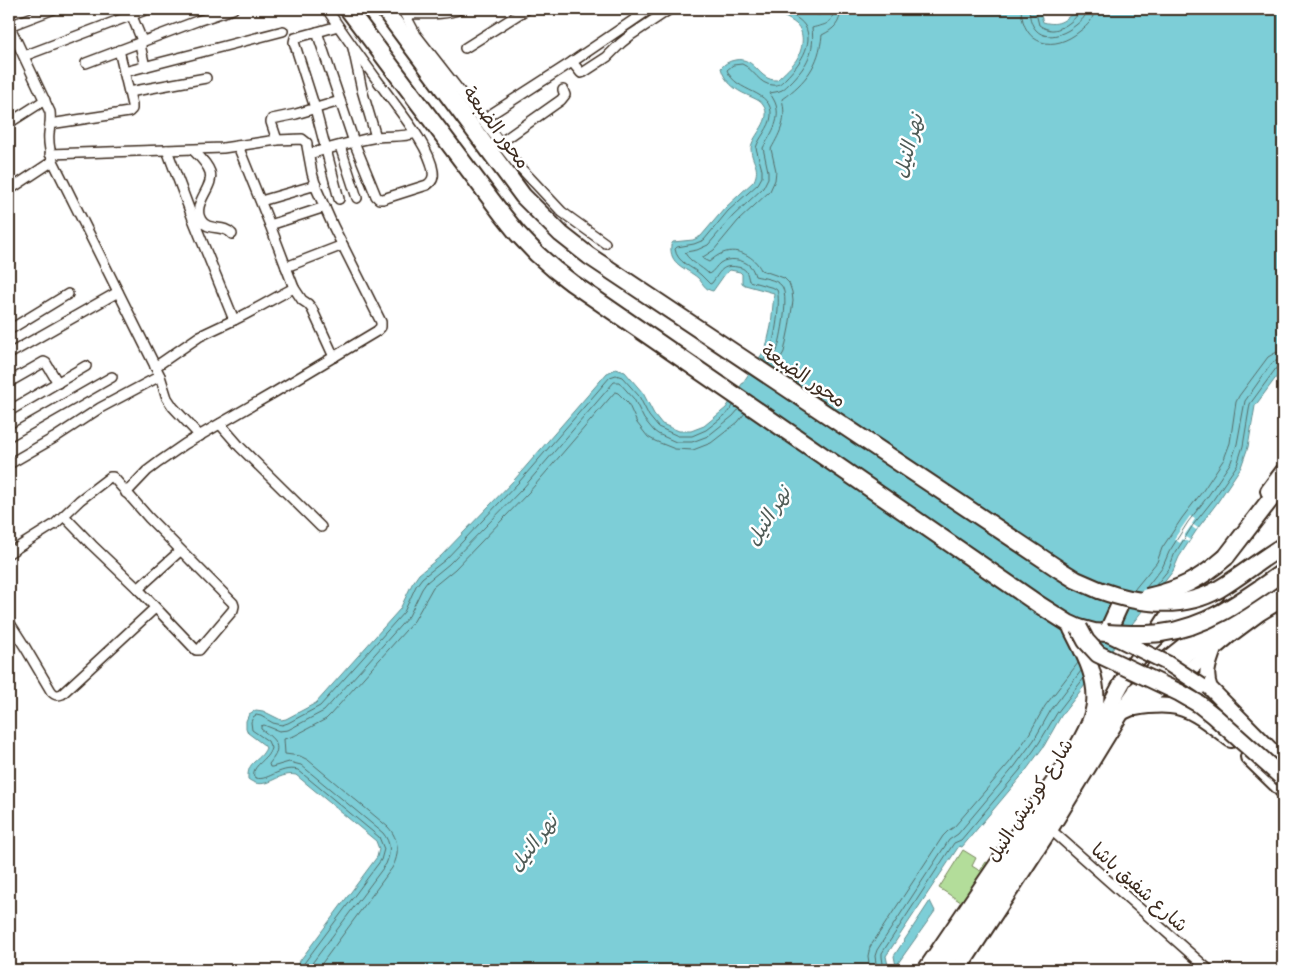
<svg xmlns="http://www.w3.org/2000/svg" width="1292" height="979" viewBox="0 0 1292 979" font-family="Dekko,'Playpen Sans Arabic',sans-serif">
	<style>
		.green { fill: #b3dd9a; stroke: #77845c }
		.water { fill: #7dced7; stroke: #638c8d }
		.pier { fill: #fff }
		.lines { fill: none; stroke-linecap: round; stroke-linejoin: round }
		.shore { stroke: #556c68; stroke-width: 1 }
		.minor-casing { stroke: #3b2a1e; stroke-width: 12 }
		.primary-casing { stroke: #3b2a1e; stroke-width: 18 }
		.trunk-casing { stroke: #3b2a1e; stroke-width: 19 }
		.motorway-casing { stroke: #3b2a1e; stroke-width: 20 }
		.minor { stroke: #fff; stroke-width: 9 }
		.primary { stroke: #fff; stroke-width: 14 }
		.trunk { stroke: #fff; stroke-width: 15 }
		.motorway { stroke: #fff; stroke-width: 16 }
		.primary-bridge-casing { stroke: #3b2a1e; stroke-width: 18; stroke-linecap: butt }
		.motorway-bridge-casing { stroke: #3b2a1e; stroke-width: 20; stroke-linecap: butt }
		.primary-bridge { stroke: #fff; stroke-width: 14 }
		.motorway-bridge { stroke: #fff; stroke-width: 16 }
		.labels { text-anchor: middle; stroke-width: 5; stroke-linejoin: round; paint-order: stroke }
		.street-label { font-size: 19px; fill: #3b2a1e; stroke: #fff }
		.water-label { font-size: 20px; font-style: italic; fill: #4f5b56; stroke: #fff }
	</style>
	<rect width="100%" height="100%" fill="#fff"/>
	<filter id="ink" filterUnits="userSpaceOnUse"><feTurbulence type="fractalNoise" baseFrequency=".02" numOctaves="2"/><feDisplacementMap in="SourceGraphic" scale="10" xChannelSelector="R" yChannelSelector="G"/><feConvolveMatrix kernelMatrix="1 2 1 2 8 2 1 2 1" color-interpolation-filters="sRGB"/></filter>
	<g filter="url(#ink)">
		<path class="green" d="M 963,850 L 976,858 L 972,866 L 980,871 L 986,862 L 990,864 L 964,904 L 939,888 Z"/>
		<g class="water">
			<path d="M 769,9 L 803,9 L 817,15 L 820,15 L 822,13 L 823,9 L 1039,9 L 1043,22 C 1061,27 1065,19 1078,9 L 1283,9 L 1283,368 L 1255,406 L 1248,447 L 1241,467 L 1217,503 L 1198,528 L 1179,557 L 1173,571 L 1061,716 L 1044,746 L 1024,773 L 962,847 L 959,846 L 886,956 L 889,970 L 293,970 L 377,857 L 379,849 L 376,841 L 296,775 C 276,771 266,793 248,779 C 247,760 259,763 266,748 L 264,745 L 248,733 L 246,728 L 246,721 L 249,714 L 256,710 L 263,711 L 281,720 L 286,719 L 316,703 L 400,609 L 412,584 L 419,574 L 441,556 L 515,479 L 607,373 L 616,369 L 625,372 L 643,393 L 654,414 L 662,424 L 679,431 L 691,431 L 704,426 L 726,408 L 766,348 L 771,326 L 774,293 L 745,285 L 742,283 L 742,274 L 740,272 L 730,270 L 725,274 L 713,291 C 705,290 703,283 698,278 C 685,267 669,265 671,245 L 673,242 L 693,240 L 701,236 L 725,208 L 754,181 C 761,166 751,162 751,148 C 752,135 774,120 763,105 C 760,100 753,98 747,95 C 735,90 724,81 721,68 C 724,64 729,61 735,60 C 756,56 758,81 777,80 C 784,73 793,66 798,57 C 803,47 805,32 796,24 C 789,18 777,14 769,9 Z"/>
			<path d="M 930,901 L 935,911 L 896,966 L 894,956 Z"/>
		</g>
		<path class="pier" d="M 1190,516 L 1195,519 L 1192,524 L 1198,528 L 1196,530 L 1191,526 L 1184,536 L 1190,540 L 1188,542 L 1183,539 L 1180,543 L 1174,539 Z"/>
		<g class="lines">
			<g class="shore">
				<path d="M 1021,9 C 1023,46 1054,53 1080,31 C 1088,25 1094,20 1094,9"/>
				<path d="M 1029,9 C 1030,41 1055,42 1076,25 C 1082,20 1086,17 1087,9"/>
				<path d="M 1035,9 L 1039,25 C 1043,28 1047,29 1051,30 C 1061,31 1079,18 1080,9"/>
				<path d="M 763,361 C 765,358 768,354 770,351 C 775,340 781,301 777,290 L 774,288 L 749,281 C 747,273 747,268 737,267 C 722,264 720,272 712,283 L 710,284 C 707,281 704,278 701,275 C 693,267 677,263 675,249 L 677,247 L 694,244 L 704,240 L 728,211 L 758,184 L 762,177 L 762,170 L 756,148 C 759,137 770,128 771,116 C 773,89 736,94 727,70 L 733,65 L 742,64 C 754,69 759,85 773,85 C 779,86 782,82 786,78 C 798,66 815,44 805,26 C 800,18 788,13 779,9"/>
				<path d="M 768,364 C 771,360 775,356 777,351 C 781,339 790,294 781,285 C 775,279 763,278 755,276 C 754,273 753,269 750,266 C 743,259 728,257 720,263 C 716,266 714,271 709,274 C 701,266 690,262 685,253 L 686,252 L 697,250 L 708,245 L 733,216 L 763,188 L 768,178 L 768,171 L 763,148 C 770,135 781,121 776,105 C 775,101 772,97 770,93 C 774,92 778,92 782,90 C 785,88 788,85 791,82 C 807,66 815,51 812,28 C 825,24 832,26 834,9"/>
				<path d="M 775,368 L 784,352 L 789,328 L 793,301 L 792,292 L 789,283 L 784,278 L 761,270 C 755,257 738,247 723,253 C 717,255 713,259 709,262 L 703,259 L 703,257 L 714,250 L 738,221 L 770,191 L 775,180 L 776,171 L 771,149 C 781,131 787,120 782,99 C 806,82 819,65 822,35 C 834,29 840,24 841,9"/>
				<path d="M 1156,585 L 1169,569 L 1174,555 L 1193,525 L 1213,500 L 1237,465 L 1243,446 L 1250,404 L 1277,367 L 1283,365"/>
				<path d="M 1146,588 L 1163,566 L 1169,552 L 1188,522 L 1208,496 L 1231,462 L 1237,444 L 1245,401 L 1272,363 L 1278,360 L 1283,359"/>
				<path d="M 1134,590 L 1157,562 L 1162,548 L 1182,518 L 1202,492 L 1224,459 L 1230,443 L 1236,402 L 1239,396 L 1268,357 L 1275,353 L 1283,351"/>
				<path d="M 299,970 L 381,860 L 384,849 L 379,837 L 298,770 C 279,765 266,784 254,777 C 251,765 268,761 271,748 L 268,741 L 252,730 L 251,722 L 253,717 L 256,715 L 261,716 L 273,723 L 282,725 L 288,723 L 320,706 L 404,612 L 416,586 L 422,578 L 445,560 L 519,482 L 610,377 L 616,375 L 622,377 L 639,396 L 649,416 L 658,427 L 678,436 L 692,436 L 706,430 L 729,412 L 733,406"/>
				<path d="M 307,970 L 386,864 C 391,852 391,843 383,833 L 301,765 L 289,762 L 272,767 L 270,767 L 269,764 C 283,747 277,741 261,729 L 261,726 L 264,725 L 279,731 L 288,730 L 324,711 L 409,616 L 422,589 L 427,582 L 449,564 L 524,487 L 614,382 L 619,382 L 634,399 L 644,419 L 654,431 L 658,434 L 676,442 L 692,442 L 708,436 L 733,416 L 739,409"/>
				<path d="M 317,970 L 392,868 C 400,854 399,839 388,827 L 308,760 L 300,756 L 285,754 L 284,739 L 294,736 L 326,719 L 330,715 L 414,621 L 433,587 L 455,569 L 529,492 L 615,392 L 618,393 L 628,403 L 637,423 L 648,437 L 655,441 L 675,449 L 693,450 L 711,443 L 738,422 L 745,413"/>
				<path d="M 870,970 L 868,956 L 870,947 L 943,836 L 948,831 L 954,827 L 1010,762 L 1028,736 L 1045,706 L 1078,663"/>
				<path d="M 877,970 L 875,956 L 877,950 L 949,840 L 958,834 L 1015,766 L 1034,740 L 1051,710 L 1081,671"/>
				<path d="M 884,970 L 882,957 L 882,953 L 954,843 L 961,840 L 1020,770 L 1039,743 L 1057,713 L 1084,678"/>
			</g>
			<defs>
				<g id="minor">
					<path d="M 129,9 L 141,38 L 141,49 L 145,67"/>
					<path d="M 327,9 C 347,40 369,69 391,99 C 405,118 430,149 433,171 C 434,177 432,182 427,185 L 383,199 L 379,199 L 376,196 L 354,142 L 317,32 L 338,26"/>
					<path d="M 402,9 L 416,35 L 515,162 L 562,212 L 605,243"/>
					<path d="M 405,14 C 422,13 443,16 460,9"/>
					<path d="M 9,25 L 50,112 C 51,119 50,125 49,133 C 48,143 50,152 53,161 L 160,376 L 167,398 L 173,407 L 200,436"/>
					<path d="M 9,26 L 54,9"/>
					<path d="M 317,32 L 295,38 L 294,42 L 315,108 L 339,199"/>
					<path d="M 353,48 L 362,90 L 376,137"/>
					<path d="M 465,48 L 527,9"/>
					<path d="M 24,56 L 148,9"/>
					<path d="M 572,62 L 581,73 L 584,72 L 607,57 L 621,43 L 631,35 L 670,9"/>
					<path d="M 86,63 L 197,21 L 233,9"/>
					<path d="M 124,72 L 283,31"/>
					<path d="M 129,92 L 206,78"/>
					<path d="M 482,120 L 572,62 L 650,9"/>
					<path d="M 9,123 L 45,100"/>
					<path d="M 50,124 L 129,112 L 132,109 L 132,105 L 119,50"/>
					<path d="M 277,140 L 271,122 L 272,119 L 296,114 L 340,101"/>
					<path d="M 500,143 L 561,100 L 565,95 L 563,90"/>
					<path d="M 238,146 L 270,225 L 294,288 L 302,300 L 308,304 L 312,309 L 334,357"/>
					<path d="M 340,146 L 357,198"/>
					<path d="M 193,150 C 199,156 207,163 210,172 C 215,187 191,203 201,220 C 208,232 224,224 232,234"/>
					<path d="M 50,154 L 223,148 L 277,140 L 302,139 L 307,143 L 307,146 L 312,173 L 317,190 L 333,226 L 381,322 L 381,327 L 377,331 L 275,392 L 185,444 L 159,462 L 147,471 L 126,493"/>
					<path d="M 309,154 C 331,148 354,141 377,137 C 390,135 403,138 415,133"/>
					<path d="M 9,190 L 53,161"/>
					<path d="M 261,201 L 316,185"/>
					<path d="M 270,225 L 325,207"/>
					<path d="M 286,267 L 343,245"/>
					<path d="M 234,320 C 255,310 274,298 294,288"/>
					<path d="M 9,330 L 68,294"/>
					<path d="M 9,354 L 118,292"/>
					<path d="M 155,367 L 200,336 L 234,320 L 193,219 L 167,150"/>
					<path d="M 9,382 L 44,362 L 46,363 L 58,383"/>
					<path d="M 9,411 L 86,366"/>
					<path d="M 220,424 L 240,447 L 321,527"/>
					<path d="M 9,436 L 112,377"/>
					<path d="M 9,464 L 54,438 L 100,408 L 160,376"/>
					<path d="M 9,553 L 55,524 L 80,500 L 110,477 L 113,477 L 149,518 L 233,603 L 234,606 L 233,610 L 199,650 L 196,650 L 138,589 L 92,545 L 64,516"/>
					<path d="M 138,589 L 180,551"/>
					<path d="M 9,622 L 25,647 L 51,691 C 54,695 57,696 62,694 C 93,665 124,637 155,608"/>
					<path d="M 1050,829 L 1209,970"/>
				</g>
				<g id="primary">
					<path d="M 1268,491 L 1283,471"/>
					<path d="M 1153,638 L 1175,604 L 1182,596"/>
					<path d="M 1214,649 C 1209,664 1204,673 1210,688 L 1283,762"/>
					<path d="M 1135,708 C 1147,706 1159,705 1170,706 C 1194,708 1213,727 1231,740"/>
					<path d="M 1121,713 L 1132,708 L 1185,673 L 1229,636 L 1260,613 L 1283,599"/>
					<path d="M 1248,757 L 1283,791"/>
				</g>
				<g id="trunk">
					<path d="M 941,970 L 1075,766 C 1083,753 1091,740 1099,727 C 1113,700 1126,671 1146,648 C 1165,627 1193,610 1216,595"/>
					<path d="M 958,970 L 1050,829 L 1121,713 L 1137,690 L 1154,670 L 1176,652 L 1218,619"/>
				</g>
				<g id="motorway">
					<path d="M 348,9 L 502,214 L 518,234 L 537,254 L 554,269 L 572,283 L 1038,604 L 1068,623 L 1079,628 L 1094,632 L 1107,633 L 1123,598"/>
					<path d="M 384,9 L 523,196 L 561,234 L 589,256 L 1060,570 L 1076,580 L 1099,590"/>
					<path d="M 1226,557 L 1283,483"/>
					<path d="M 1137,690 L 1152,684 L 1186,653 L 1283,585"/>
					<path d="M 926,970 C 962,917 999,863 1035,809 C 1053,784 1092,734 1095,704 C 1098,676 1084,653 1072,629"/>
				</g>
			</defs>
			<use href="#minor" class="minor-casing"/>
			<use href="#primary" class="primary-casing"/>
			<use href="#trunk" class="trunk-casing"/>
			<use href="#motorway" class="motorway-casing"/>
			<use href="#minor" class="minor"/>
			<use href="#primary" class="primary"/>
			<use href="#trunk" class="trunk"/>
			<use href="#motorway" class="motorway"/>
			<defs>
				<path id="primary-bridge" d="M 1110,635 L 1167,663 L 1202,686"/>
				<g id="motorway-bridge">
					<path d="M 1099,590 C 1138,604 1181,611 1219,589 C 1241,576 1261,559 1283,546"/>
					<path d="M 1147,597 C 1179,590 1201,579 1226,557"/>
					<path d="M 1079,628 L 1086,641 L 1098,654 L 1180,693 L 1199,704 L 1214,716 L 1283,778"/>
					<path d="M 1107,633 C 1125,634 1143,635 1161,633 C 1208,627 1245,599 1283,572"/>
				</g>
			</defs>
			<use href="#primary-bridge" class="primary-bridge-casing"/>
			<use href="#motorway-bridge" class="motorway-bridge-casing"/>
			<use href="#primary-bridge" class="primary-bridge"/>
			<use href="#motorway-bridge" class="motorway-bridge"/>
		</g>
	</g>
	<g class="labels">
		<g class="street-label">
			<text transform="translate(497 127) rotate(53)" y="7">محور الضبعة</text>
			<text transform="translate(804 375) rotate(34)" y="7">محور الضبعة</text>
			<text transform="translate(1029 800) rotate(-57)" y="7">شارع كورنيش النيل</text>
			<text transform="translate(1140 887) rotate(42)" y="7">شارع شفيق باشا</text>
		</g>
		<g class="water-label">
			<text transform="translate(908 146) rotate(-75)" y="7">نهر النيل</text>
			<text transform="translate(768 516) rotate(-58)" y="7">نهر النيل</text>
			<text transform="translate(533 843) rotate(-52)" y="7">نهر النيل</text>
		</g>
	</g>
	<rect width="1292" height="979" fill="none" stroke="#fff" stroke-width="30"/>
	<rect x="15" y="15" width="1262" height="949" fill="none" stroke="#3b2a1e" stroke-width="2" filter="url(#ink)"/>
</svg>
